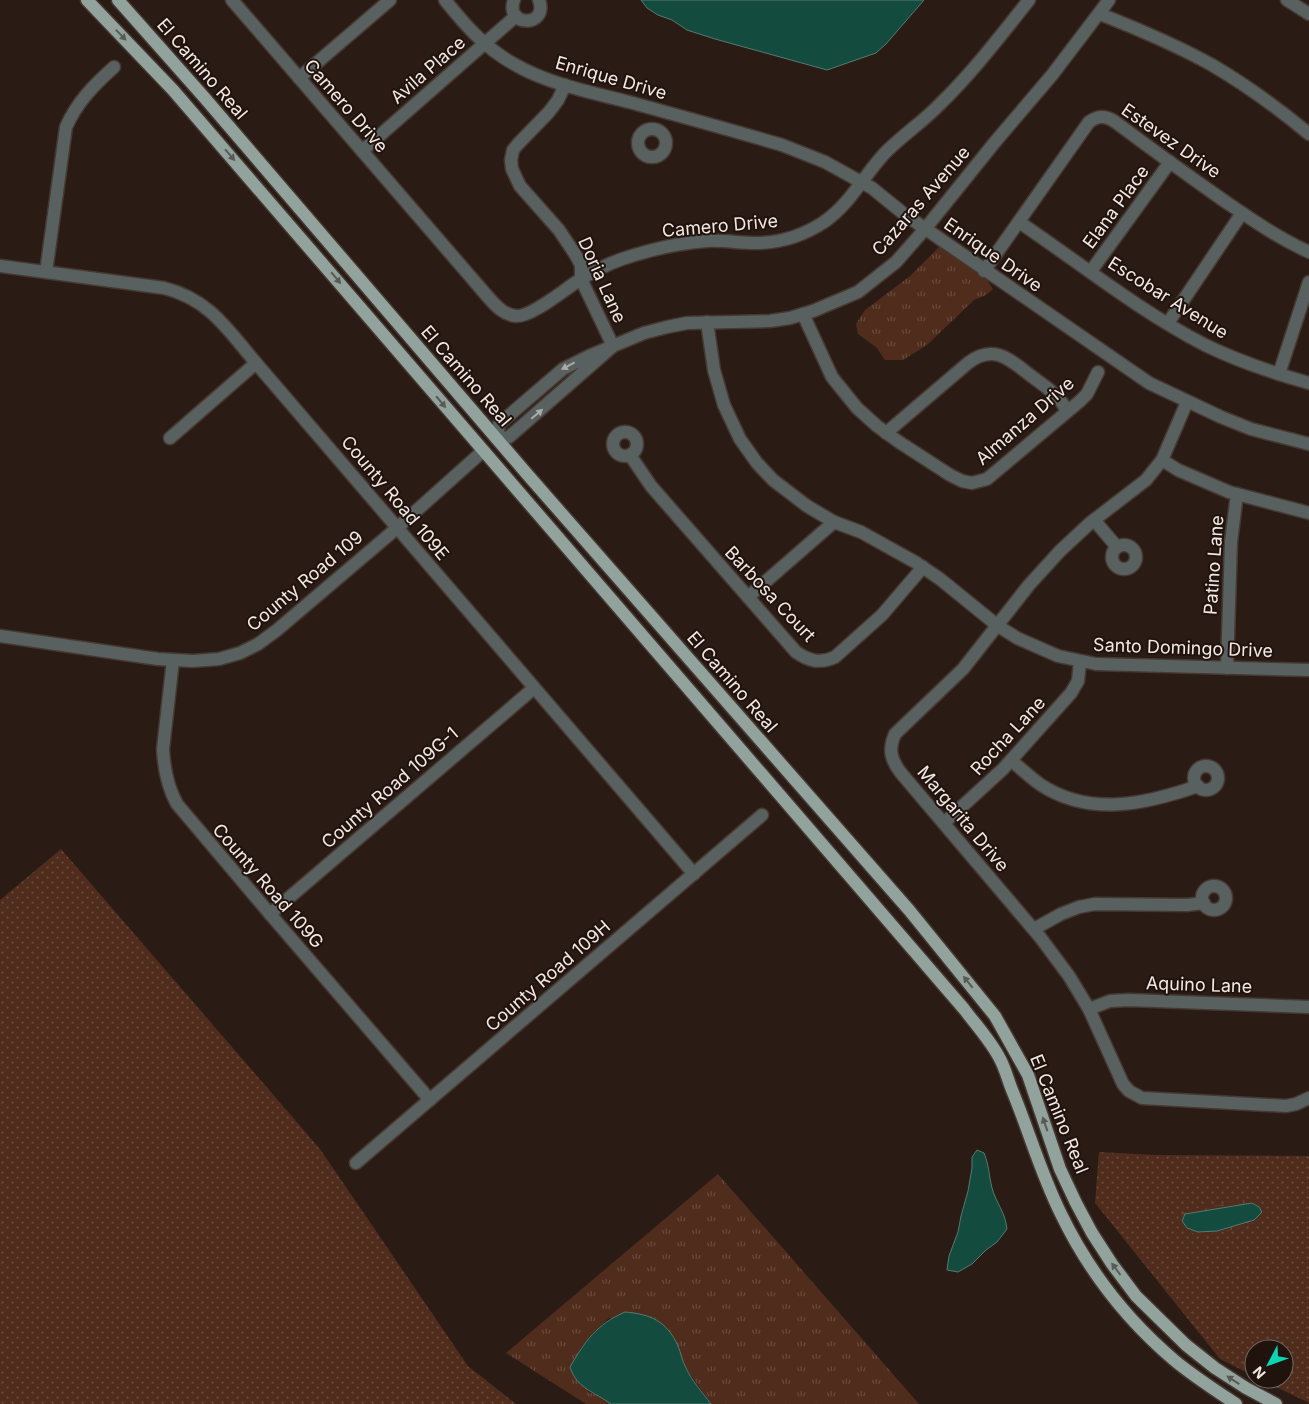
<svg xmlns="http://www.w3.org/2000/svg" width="1309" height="1404" viewBox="0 0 1309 1404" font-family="Inter,sans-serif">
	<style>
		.grass { fill: url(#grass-dots) }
		.wetland { fill: url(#wetland-marsh) }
		.park { fill: url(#park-tufts) }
		.water { fill: #134b3f; stroke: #567a70 }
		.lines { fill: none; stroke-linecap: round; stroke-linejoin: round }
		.minor-casing { stroke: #463932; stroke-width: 15 }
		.major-casing { stroke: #463932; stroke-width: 15 }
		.minor { stroke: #58615f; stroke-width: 12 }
		.major { stroke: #92a39e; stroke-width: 12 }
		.oneway { fill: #595a55 }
		.oneway2 { fill: #adaba8 }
		.labels { text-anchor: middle; stroke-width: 4; stroke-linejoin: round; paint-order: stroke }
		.street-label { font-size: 18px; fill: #f2e8e4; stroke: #20120c }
	</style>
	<defs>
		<pattern id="grass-dots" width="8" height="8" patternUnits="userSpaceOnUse" patternTransform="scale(1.25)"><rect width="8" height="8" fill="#4f2c1c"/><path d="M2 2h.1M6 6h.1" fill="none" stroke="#694b3d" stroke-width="1.8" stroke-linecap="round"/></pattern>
		<pattern id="wetland-marsh" width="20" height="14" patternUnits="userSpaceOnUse" patternTransform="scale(1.25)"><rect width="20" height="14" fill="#4f2c1c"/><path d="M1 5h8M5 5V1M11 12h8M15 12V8" fill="none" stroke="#694b3d"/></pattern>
		<pattern id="park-tufts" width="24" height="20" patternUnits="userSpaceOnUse" patternTransform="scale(1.25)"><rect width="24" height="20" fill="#4f2c1c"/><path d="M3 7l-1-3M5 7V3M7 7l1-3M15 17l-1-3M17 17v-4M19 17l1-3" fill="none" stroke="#694b3d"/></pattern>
	</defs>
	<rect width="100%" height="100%" fill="#2a1c15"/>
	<g class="grass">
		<path d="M 61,849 L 320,1149 L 468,1366 L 516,1404 L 0,1404 L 0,900 Z"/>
		<path d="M 1099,1152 L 1155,1155 L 1309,1156 L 1309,1403 L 1260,1379 L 1284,1379 L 1284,1349 L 1254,1349 L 1254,1376 L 1220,1359 L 1095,1203 Z"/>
	</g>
	<path class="wetland" d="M 1249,1198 L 1261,1204 L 1265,1211 L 1264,1216 L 1259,1221 L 1229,1231 L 1204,1235 L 1187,1232 L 1180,1222 L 1179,1217 L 1185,1211 L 1190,1209 L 1219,1205 Z"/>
	<g class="park">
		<path d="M 940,246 L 986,278 L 993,289 L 986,295 L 974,300 L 927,345 L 903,360 L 885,360 L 877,348 L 858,334 L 856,324 L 865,310 L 910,276 Z"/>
		<path d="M 718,1174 L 919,1404 L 711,1404 L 685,1367 L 677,1345 L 609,1318 L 592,1334 L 580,1349 L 588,1392 L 602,1397 L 611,1404 L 586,1404 L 506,1353 Z"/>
	</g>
	<g class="water">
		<path d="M 641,0 L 924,0 L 886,44 L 876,53 L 827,70 L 715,39 L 687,30 L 672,20 L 658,15 L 647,8 Z"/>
		<path d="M 977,1150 L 984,1153 C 989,1165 989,1176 992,1188 C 996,1203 1005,1211 1007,1229 L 997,1242 L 986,1250 L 972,1264 L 958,1272 L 947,1270 L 949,1256 L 958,1232 L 961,1216 L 968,1191 L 972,1168 L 972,1157 Z"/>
		<path d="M 1252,1203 L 1259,1207 L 1262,1212 L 1254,1220 L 1217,1231 L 1198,1232 L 1187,1228 L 1182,1221 L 1185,1214 Z"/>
		<path d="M 625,1312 C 650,1314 667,1321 678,1346 C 681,1353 682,1361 686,1368 C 692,1381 702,1392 711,1404 L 611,1404 C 595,1392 577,1389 570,1367 C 585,1341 597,1324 625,1312 Z"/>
	</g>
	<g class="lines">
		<defs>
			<g id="minor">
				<path d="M 232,0 L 488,297 C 496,306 504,315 516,316 C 532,317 566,288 581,279 C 594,271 608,264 622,259 C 649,250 677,243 707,241 C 723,240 740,243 756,243 C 780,243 804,235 824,222 C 850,204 863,177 884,154 C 901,136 923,122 940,104 C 973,72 1001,35 1029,0"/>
				<path d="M 445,0 C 465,25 485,48 514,64 C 548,84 590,92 629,102 C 680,116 731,130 782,145 L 825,162 L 872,188 L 904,214 L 1149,383 L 1221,417 L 1251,429 L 1309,444"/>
				<path d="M 514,0 C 504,27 549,28 539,0"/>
				<path d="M 1287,0 L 1309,14"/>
				<path d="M 1100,14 C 1138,29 1176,45 1212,65 C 1246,85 1279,109 1309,134"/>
				<path d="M 299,78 L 390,0"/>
				<path d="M 565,85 L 558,100 L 549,112 L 518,144 L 513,150 L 511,160 L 512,169 L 520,186 L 559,230 L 575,254 L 581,265 L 581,279 L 613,346"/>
				<circle cx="652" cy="143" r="14"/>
				<path d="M 362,151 L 516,16"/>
				<path d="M 1019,222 C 1080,263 1139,311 1205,345 C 1238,361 1273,373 1309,383"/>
				<path d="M 0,266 L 164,288 C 209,299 228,330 256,363 L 694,874"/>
				<path d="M 984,271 L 1089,122 C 1098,116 1104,115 1114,121 C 1150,148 1186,174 1223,200 C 1251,219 1278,238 1309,252"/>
				<path d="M 1091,271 L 1170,162"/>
				<path d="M 46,272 L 66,127 C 77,102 94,85 114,67"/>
				<path d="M 803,314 L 832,377 L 857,408 L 877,426 L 899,442 L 950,475 L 962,481 L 972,483 L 987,479 L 1080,401 L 1087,394 L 1098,372"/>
				<path d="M 707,322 L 714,370 L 724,405 L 740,439 L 757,463 L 773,480 L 807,506 L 834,522 L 861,532 L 915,562 L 940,579 L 998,626 L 1017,638 L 1058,656 L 1096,664 L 1309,670"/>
				<path d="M 1168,323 L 1242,213"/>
				<path d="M 613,346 L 509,437 L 497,439 L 499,424 L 563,369 L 589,356 L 644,333 L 667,327 L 687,323 L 770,321 L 790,318 L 813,311 L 858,292 L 896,262 L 925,229 L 995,142 L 1052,75 L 1109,0"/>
				<path d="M 1279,374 L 1309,282"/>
				<path d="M 1187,402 L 1162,460 L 1146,480 L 1090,523 L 1060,551 L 1029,585 L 963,669 L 895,734 C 888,750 891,760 901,773 L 1040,937 L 1069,976 L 1089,1009 L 1123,1084 L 1129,1091 L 1142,1098 L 1286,1106 L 1296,1104 L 1309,1098"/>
				<circle cx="625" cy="444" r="12"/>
				<path d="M 886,433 L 968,363 C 995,342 1012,362 1034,378 C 1047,388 1059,395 1067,411"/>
				<path d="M 170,438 L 256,363"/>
				<path d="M 630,455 L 651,486 L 796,652 C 809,661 820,664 835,657 L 882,615 L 923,567"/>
				<path d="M 1162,460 L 1178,470 L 1229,492 L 1309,513"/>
				<path d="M 1094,520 L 1117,547"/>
				<circle cx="1124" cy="557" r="12"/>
				<path d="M 748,597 L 834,522"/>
				<path d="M 0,636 L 158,659 L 193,661 L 219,659 L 240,653 L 258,644 L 277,630 L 397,528 L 483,451"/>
				<path d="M 173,660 L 163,749 C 164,769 167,786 177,804 L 270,914 L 430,1100"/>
				<path d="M 1227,668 L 1231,542 L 1237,494"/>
				<path d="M 1011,760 C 1021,769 1030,777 1041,785 C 1090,817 1146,804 1198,786"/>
				<circle cx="1206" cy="778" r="12"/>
				<path d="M 944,823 L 1003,769 L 1071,693 L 1078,681 L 1080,662"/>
				<circle cx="1214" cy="898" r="12"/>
				<path d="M 270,914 L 534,688"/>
				<path d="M 1034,929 L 1061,914 L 1079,907 L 1095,904 L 1187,905 L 1204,903"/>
				<path d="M 1089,1009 L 1110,1001 L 1129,1000 L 1309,1007"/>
				<path d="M 356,1163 L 762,815"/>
			</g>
			<g id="major">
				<path d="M 87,0 L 173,90 L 964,1009 C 976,1025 991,1041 1000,1059 C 1005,1068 1008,1080 1012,1090 C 1029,1131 1041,1174 1061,1214 C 1088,1270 1127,1320 1174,1360 C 1193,1376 1215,1390 1236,1404"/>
				<path d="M 118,0 L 203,96 L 527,474 L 909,910 L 995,1016 L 1028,1075 L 1060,1169 L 1076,1203 L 1092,1233 L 1112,1264 L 1136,1296 L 1186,1345 L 1215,1368 L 1246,1388 L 1276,1404"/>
			</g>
		</defs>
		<use href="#minor" class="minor-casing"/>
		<use href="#major" class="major-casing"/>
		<use href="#minor" class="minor"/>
		<use href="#major" class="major"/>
	</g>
	<defs><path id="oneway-solid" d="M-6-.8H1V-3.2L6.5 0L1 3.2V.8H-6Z" transform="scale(1.25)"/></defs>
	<g class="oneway">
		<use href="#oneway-solid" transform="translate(121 35) rotate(46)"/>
		<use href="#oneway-solid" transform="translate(230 155) rotate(49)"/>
		<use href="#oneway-solid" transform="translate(336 278) rotate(50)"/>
		<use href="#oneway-solid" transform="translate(441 402) rotate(50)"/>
		<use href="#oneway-solid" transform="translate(968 982) rotate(-129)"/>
		<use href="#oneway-solid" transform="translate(1045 1124) rotate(-109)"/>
		<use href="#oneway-solid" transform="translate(1116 1269) rotate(-127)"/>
		<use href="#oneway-solid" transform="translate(1233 1380) rotate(-147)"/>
	</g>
	<g class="oneway2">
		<use href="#oneway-solid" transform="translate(568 366) rotate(152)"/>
		<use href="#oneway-solid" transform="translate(537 414) rotate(-40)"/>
	</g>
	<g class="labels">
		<g class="street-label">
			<text transform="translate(202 69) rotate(49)" y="6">El Camino Real</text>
			<text transform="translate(428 70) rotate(-41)" y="6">Avila Place</text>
			<text transform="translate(611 78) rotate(16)" y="6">Enrique Drive</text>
			<text transform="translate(346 106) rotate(49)" y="6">Camero Drive</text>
			<text transform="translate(1171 141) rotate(35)" y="6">Estevez Drive</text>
			<text transform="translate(921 201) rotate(-49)" y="6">Cazaras Avenue</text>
			<text transform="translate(1116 207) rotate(-54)" y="6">Elana Place</text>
			<text transform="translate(720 226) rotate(-5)" y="6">Camero Drive</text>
			<text transform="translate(993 255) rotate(35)" y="6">Enrique Drive</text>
			<text transform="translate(602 280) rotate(66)" y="6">Doria Lane</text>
			<text transform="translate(1168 298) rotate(32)" y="6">Escobar Avenue</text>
			<text transform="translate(466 376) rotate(49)" y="6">El Camino Real</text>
			<text transform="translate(1025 421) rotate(-41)" y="6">Almanza Drive</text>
			<text transform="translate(395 498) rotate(50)" y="6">County Road 109E</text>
			<text transform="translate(1214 565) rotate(-86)" y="6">Patino Lane</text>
			<text transform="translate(305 581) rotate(-40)" y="6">County Road 109</text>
			<text transform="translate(770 594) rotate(47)" y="6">Barbosa Court</text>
			<text transform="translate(1183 648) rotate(2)" y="6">Santo Domingo Drive</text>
			<text transform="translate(732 682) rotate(49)" y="6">El Camino Real</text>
			<text transform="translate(1008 736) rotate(-47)" y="6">Rocha Lane</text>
			<text transform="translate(390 788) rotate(-41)" y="6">County Road 109G-1</text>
			<text transform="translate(963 819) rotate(50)" y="6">Margarita Drive</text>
			<text transform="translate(268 886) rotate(49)" y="6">County Road 109G</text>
			<text transform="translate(548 976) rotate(-41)" y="6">County Road 109H</text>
			<text transform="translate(1199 985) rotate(2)" y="6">Aquino Lane</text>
			<text transform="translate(1059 1114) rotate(68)" y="6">El Camino Real</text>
		</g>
	</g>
	<g transform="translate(1269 1364) rotate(229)"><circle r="24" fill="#20120c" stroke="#746862"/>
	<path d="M0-4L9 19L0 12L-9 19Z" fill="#0ad5b5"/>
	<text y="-8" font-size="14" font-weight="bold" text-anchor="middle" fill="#f2e8e4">N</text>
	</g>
</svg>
